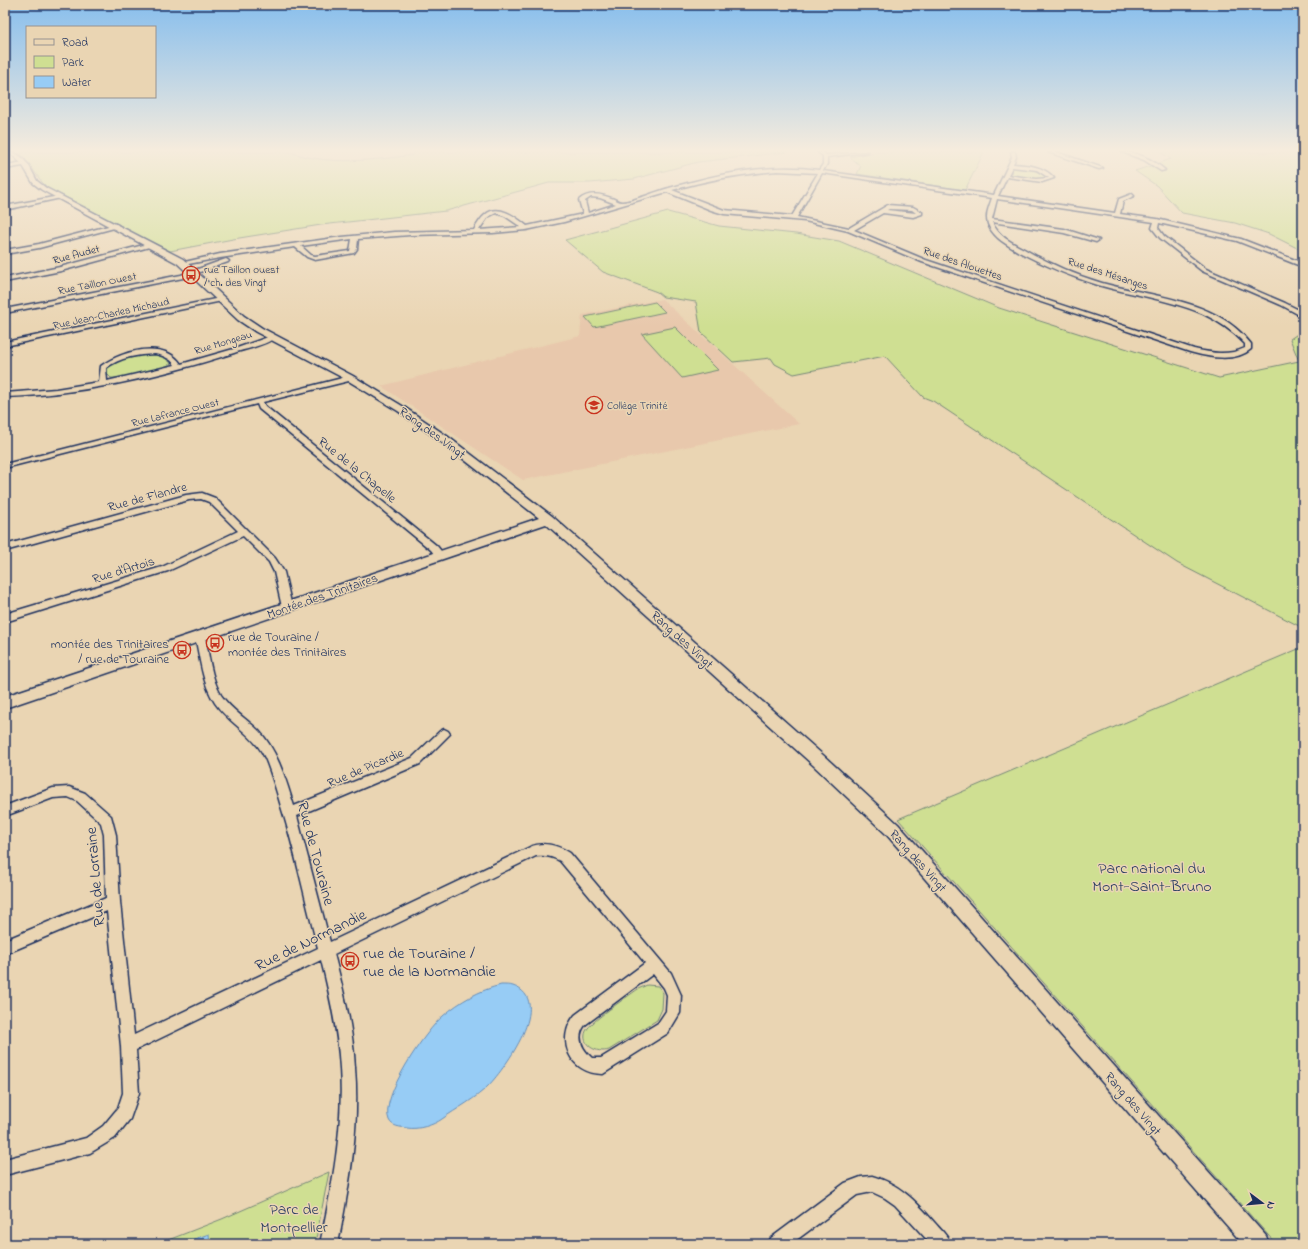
<svg xmlns="http://www.w3.org/2000/svg" width="1308" height="1249" viewBox="0 0 1308 1249" font-family="'Indie Flower',sans-serif">
	<style>
		.built { fill: #e8c8ac }
		.green { fill: #cfdf92; stroke: #758778 }
		.water { fill: #97ccf5; stroke: #658db9 }
		.lines { fill: none; stroke-linecap: round; stroke-linejoin: round }
		.street-casing { stroke: #1b2f5e; stroke-width: 3 }
		.secondary-casing { stroke: #1b2f5e; stroke-width: 3 }
		.street { fill: #ead5b3; fill-rule: evenodd }
		.secondary { fill: #ead5b3; fill-rule: evenodd }
		.labels { text-anchor: middle; stroke-width: 3; stroke-linejoin: round; paint-order: stroke }
		.far-street-label { font-size: 11px; fill: #1b2f5e; stroke: #ead5b3 }
		.far-poi-label { font-size: 11px; fill: #1b2f5e; stroke: #ead5b3; text-anchor: start }
		.street-label { font-size: 13px; fill: #1b2f5e; stroke: #ead5b3 }
		.poi-label { font-size: 13px; fill: #1b2f5e; stroke: #ead5b3; text-anchor: start }
		.near-street-label { font-size: 16px; fill: #1b2f5e; stroke: #ead5b3 }
		.near-park-label { font-size: 16px; fill: #2d4163; stroke: #ead5b3 }
		.near-poi-label { font-size: 16px; fill: #1b2f5e; stroke: #ead5b3; text-anchor: start }
	</style>
	<rect width="100%" height="100%" fill="#ead5b3"/>
	<filter id="ink" filterUnits="userSpaceOnUse"><feTurbulence type="fractalNoise" baseFrequency=".025" numOctaves="2"/><feDisplacementMap in="SourceGraphic" scale="8" xChannelSelector="R" yChannelSelector="G"/><feConvolveMatrix kernelMatrix="1 2 1 2 8 2 1 2 1" color-interpolation-filters="sRGB"/></filter>
	<g filter="url(#ink)">
		<path class="built" d="M 662,299 L 799,424 L 523,480 L 381,386 L 580,336 L 582,315 Z"/>
		<g class="green">
			<path d="M 20,152 L 290,152 C 329,166 374,160 413,155 L 414,152 L 787,152 L 698,162 L 634,179 L 590,183 L 549,183 L 446,211 L 321,225 L 233,239 L 170,251 L 48,188 L 42,182 Z"/>
			<path d="M 876,152 L 983,152 L 983,154 L 965,190 L 857,174 L 861,166 L 850,157 Z"/>
			<path d="M 1160,152 L 1303,152 L 1303,251 L 1269,234 L 1235,223 L 1182,213 L 1157,186 L 1135,171 L 1171,159 Z"/>
			<path d="M 1013,167 L 1031,169 L 1048,177 L 1040,179 L 1011,175 Z"/>
			<path d="M 668,212 L 719,226 L 796,234 L 839,241 L 999,308 L 1219,378 L 1299,361 L 1290,339 L 1299,333 L 1303,333 L 1303,628 L 1177,563 L 933,401 L 923,397 L 885,356 L 794,374 L 775,364 L 771,358 L 733,362 L 701,332 L 696,302 L 663,297 L 657,292 L 603,272 L 565,240 Z"/>
			<path d="M 655,302 L 665,312 L 594,327 L 585,317 Z"/>
			<path d="M 675,327 L 718,370 L 682,378 L 642,334 Z"/>
			<path d="M 147,354 L 161,355 L 171,363 C 165,370 121,379 111,378 L 107,374 L 108,365 L 120,360 Z"/>
			<path d="M 1303,647 L 1303,1244 L 1276,1244 L 898,819 Z"/>
			<path d="M 647,985 L 658,986 L 663,993 L 662,1009 L 657,1020 L 609,1050 C 597,1054 580,1045 586,1031 C 591,1021 627,997 638,989 Z"/>
			<path d="M 329,1172 L 315,1244 L 158,1244 L 222,1219 Z"/>
		</g>
		<g class="water">
			<path d="M 501,985 C 505,985 510,985 513,986 C 555,1000 505,1068 489,1085 C 477,1098 456,1109 442,1119 C 434,1125 418,1130 407,1128 C 401,1127 392,1127 389,1120 C 379,1098 426,1030 443,1016 C 460,1001 480,990 501,985 Z"/>
			<path d="M 209,1234 L 210,1244 L 179,1244 Z"/>
		</g>
		<g class="lines">
			<defs>
				<g id="street">
					<path d="M 9,152 C 17,152 23,158 27,164 L 23,165 Z"/>
					<path d="M 818,152 L 823,152 L 826,155 L 868,152 L 827,157 L 827,164 L 823,171 L 994,195 L 1012,157 L 1011,152 L 1015,152 L 1016,157 L 1013,164 C 1028,165 1044,166 1054,178 L 1042,182 L 1007,177 L 998,196 L 1115,213 L 1119,199 L 1132,194 L 1134,196 L 1123,201 L 1120,214 L 1157,219 L 1241,239 L 1303,263 L 1303,267 L 1237,241 L 1159,223 L 1158,228 L 1164,236 L 1206,269 L 1285,303 L 1303,312 L 1303,317 L 1281,305 L 1202,271 L 1160,238 L 1152,228 L 1154,222 L 997,199 L 992,219 L 1064,229 L 1099,240 L 1096,242 L 1064,233 L 992,222 C 998,236 1012,243 1024,249 C 1048,263 1075,275 1102,283 C 1152,297 1217,299 1251,344 L 1251,349 C 1235,363 1208,357 1190,352 L 922,262 L 848,231 L 805,221 L 724,214 L 711,210 L 667,192 L 564,222 L 526,230 L 493,233 L 410,235 L 358,239 L 357,249 L 354,253 L 315,260 L 307,257 L 295,247 L 220,258 L 183,265 L 180,263 L 220,254 L 342,237 L 394,232 L 474,230 C 477,225 480,219 485,215 C 498,203 516,217 527,226 L 583,214 L 579,200 C 589,191 602,194 614,199 C 616,200 619,202 622,202 C 632,202 657,191 669,188 C 717,174 768,163 819,170 L 823,164 L 823,156 ZM 1012,167 L 1037,170 L 1049,178 L 1036,179 L 1008,175 ZM 777,171 L 818,173 L 792,216 L 724,210 L 672,190 C 707,180 741,174 777,171 ZM 822,173 L 992,198 C 989,207 985,215 988,224 C 993,238 1008,245 1019,252 C 1044,265 1071,277 1098,285 C 1132,295 1168,299 1201,313 C 1218,321 1232,330 1245,344 L 1245,348 C 1228,356 1211,353 1194,349 L 926,260 L 854,230 L 883,213 L 913,217 L 922,214 L 922,212 L 913,207 L 888,205 L 849,228 L 797,217 ZM 591,197 L 600,198 L 616,204 L 588,213 L 585,201 ZM 889,209 L 912,210 L 916,213 L 887,210 ZM 496,213 L 505,216 L 521,227 L 479,230 L 488,217 ZM 352,239 L 350,251 L 315,256 L 311,255 L 301,246 Z"/>
					<path d="M 1048,152 L 1056,152 L 1103,168 L 1099,169 Z"/>
					<path d="M 1122,152 C 1138,152 1153,160 1165,170 L 1161,171 L 1144,160 Z"/>
					<path d="M 59,196 L 61,198 L 5,210 L 5,206 Z"/>
					<path d="M 116,224 L 118,225 L 118,227 L 39,248 L 5,254 L 5,250 L 39,244 Z"/>
					<path d="M 151,243 L 154,245 L 153,246 L 61,271 L 5,282 L 5,278 L 60,267 Z"/>
					<path d="M 226,259 L 229,261 L 228,262 L 183,278 L 5,313 L 5,309 L 181,275 Z"/>
					<path d="M 220,298 L 223,300 L 222,301 L 5,346 L 5,342 Z"/>
					<path d="M 271,336 L 276,337 C 267,345 246,349 234,353 C 162,376 80,395 5,397 L 5,393 L 56,389 L 99,382 L 101,366 C 121,351 164,339 181,364 L 237,348 ZM 155,354 C 164,356 170,358 175,365 L 107,381 L 106,368 C 121,357 137,355 155,354 Z"/>
					<path d="M 350,376 L 354,378 L 353,380 L 263,402 L 265,406 L 437,546 L 445,556 L 443,558 L 437,558 L 431,550 L 259,409 L 257,404 L 5,468 L 5,464 Z"/>
					<path d="M 202,493 L 215,498 L 275,558 L 284,572 L 292,607 L 290,609 L 284,609 L 282,607 L 274,572 L 269,562 L 243,536 L 168,571 L 5,622 L 5,614 L 162,567 L 238,531 L 209,502 L 201,499 L 189,500 L 5,551 L 5,545 L 186,495 Z"/>
					<path d="M 200,632 L 204,633 L 205,636 C 209,655 211,678 221,695 C 231,710 247,719 259,731 C 278,751 286,781 294,806 L 412,758 L 440,731 L 444,729 L 448,731 L 450,734 L 420,764 L 297,816 L 330,942 L 530,847 C 544,841 557,845 570,853 L 671,973 L 681,995 L 680,1013 L 668,1033 L 603,1074 C 570,1074 555,1040 575,1015 L 645,963 L 560,861 C 552,856 545,855 536,856 L 334,954 C 344,992 353,1029 355,1068 C 360,1127 349,1187 338,1244 L 320,1244 C 332,1187 344,1127 340,1068 C 338,1032 330,996 321,960 L 136,1050 L 139,1093 L 130,1119 L 115,1138 L 90,1153 L 5,1175 L 5,1159 L 86,1138 L 103,1126 L 118,1108 L 123,1093 L 121,1046 L 107,911 L 5,954 L 5,940 L 106,898 L 104,835 L 101,823 L 77,801 L 68,797 L 53,798 L 5,816 L 5,806 L 53,788 L 69,787 L 85,793 L 111,816 L 116,835 L 120,902 L 134,1035 L 318,948 C 306,904 297,859 284,816 C 278,797 273,777 265,758 C 254,734 229,724 215,703 C 202,683 200,658 195,636 L 196,633 ZM 653,974 L 664,988 L 667,995 L 666,1011 L 658,1023 L 601,1058 L 592,1058 C 581,1048 576,1037 585,1025 Z"/>
					<path d="M 872,1176 C 898,1183 916,1201 934,1222 C 940,1229 947,1235 951,1244 L 931,1244 L 895,1205 L 885,1198 L 872,1192 L 857,1195 L 791,1244 L 768,1244 L 771,1238 L 845,1183 L 861,1177 Z"/>
				</g>
				<path id="secondary" d="M 25,162 L 28,164 L 37,181 L 46,188 L 183,259 L 244,316 L 262,328 L 353,376 L 404,407 L 447,436 L 552,516 L 823,755 L 898,824 L 1266,1236 L 1269,1244 L 1243,1244 L 886,834 L 813,765 L 546,524 L 5,708 L 5,696 L 539,518 L 439,440 L 398,411 L 347,380 L 256,332 L 238,320 L 177,263 L 42,190 L 33,183 L 23,166 L 5,169 L 5,165 Z"/>
			</defs>
			<use href="#street" class="street-casing"/>
			<use href="#secondary" class="secondary-casing"/>
			<use href="#street" class="street"/>
			<use href="#secondary" class="secondary"/>
		</g>
	</g>
	<linearGradient id="sky" x2="0" y2="1"><stop stop-color="#87beed"/><stop offset="0.46" stop-color="#f6ecdd"/><stop offset="1" stop-color="#f6ecdd" stop-opacity="0"/></linearGradient>
	<rect width="1308" height="327" fill="url(#sky)"/>
	<defs>
		<symbol id="bus-ring" viewBox="-11 -11 22 22"><circle r="9.5" fill="#ead5b3" stroke="#c8321e" stroke-width="1.5"/><path d="M-5-6H5V4H4V6H2V4H-2V6H-4V4H-5ZM-3.5-4V0h7V-4ZM-3.5 1.2v1.5H-2V1.2ZM2 1.2v1.5H3.5V1.2Z" fill="#c8321e"/></symbol>
		<symbol id="school-ring" viewBox="-11 -11 22 22"><circle r="9.5" fill="#ead5b3" stroke="#c8321e" stroke-width="1.5"/><path d="M0-5L7-2L0 1L-7-2ZM-4 1L0 2.5L4 1V4Q0 6-4 4Z" fill="#c8321e"/></symbol>
	</defs>
	<g fill-rule="evenodd">
		<use href="#bus-ring" x="181" y="265" width="20" height="20"/>
		<use href="#school-ring" x="584" y="395" width="20" height="20"/>
		<use href="#bus-ring" x="205" y="633" width="20" height="20"/>
		<use href="#bus-ring" x="172" y="640" width="20" height="20"/>
		<use href="#bus-ring" x="340" y="951" width="20" height="20"/>
	</g>
	<g class="labels">
		<g class="far-street-label">
			<text transform="translate(76 254) rotate(-15)" y="4">Rue Audet</text>
			<text transform="translate(963 263) rotate(19)" y="4">Rue des Alouettes</text>
			<text transform="translate(1108 273) rotate(18)" y="4">Rue des Mésanges</text>
			<text transform="translate(97 283) rotate(-11)" y="4">Rue Taillon Ouest</text>
			<text transform="translate(111 313) rotate(-12)" y="4">Rue Jean-Charles Michaud</text>
			<text transform="translate(223 342) rotate(-17)" y="4">Rue Mongeau</text>
			<text transform="translate(175 412) rotate(-14)" y="4">Rue Lafrance Ouest</text>
		</g>
		<g class="far-poi-label">
			<text x="204" y="273">rue Taillon ouest<tspan x="204" dy="13">/ ch. des Vingt</tspan></text>
			<text x="607" y="409">Collège Trinité</text>
		</g>
		<g class="street-label">
			<text transform="translate(433 432) rotate(36)" y="5">Rang des Vingt</text>
			<text transform="translate(358 469) rotate(39)" y="5">Rue de la Chapelle</text>
			<text transform="translate(147 496) rotate(-15)" y="5">Rue de Flandre</text>
			<text transform="translate(123 569) rotate(-17)" y="5">Rue d'Artois</text>
			<text transform="translate(322 595) rotate(-19)" y="5">Montée des Trinitaires</text>
			<text transform="translate(683 639) rotate(42)" y="5">Rang des Vingt</text>
			<text transform="translate(365 767) rotate(-23)" y="5">Rue de Picardie</text>
			<text transform="translate(919 860) rotate(48)" y="5">Rang des Vingt</text>
			<text transform="translate(1134 1103) rotate(49)" y="5">Rang des Vingt</text>
		</g>
		<g class="poi-label">
			<text x="228" y="641">rue de Touraine /<tspan x="228" dy="15">montée des Trinitaires</tspan></text>
			<text x="169" y="648" text-anchor="end">montée des Trinitaires<tspan x="169" dy="15">/ rue de Touraine</tspan></text>
		</g>
		<g class="near-street-label">
			<text transform="translate(317 853) rotate(75)" y="6">Rue de Touraine</text>
			<text transform="translate(94 877) rotate(-95)" y="6">Rue de Lorraine</text>
			<text transform="translate(310 939) rotate(-26)" y="6">Rue de Normandie</text>
		</g>
		<g class="near-park-label">
			<text x="1152" y="873">Parc national du<tspan x="1152" dy="18">Mont-Saint-Bruno</tspan></text>
			<text x="294" y="1214">Parc de<tspan x="294" dy="18">Montpellier</tspan></text>
		</g>
		<g class="near-poi-label">
			<text x="363" y="958">rue de Touraine /<tspan x="363" dy="18">rue de la Normandie</tspan></text>
		</g>
	</g>
	<rect width="1308" height="1249" fill="none" stroke="#ead5b3" stroke-width="20"/>
	<rect x="10" y="10" width="1288" height="1229" fill="none" stroke="#1b2f5e" stroke-width="1.5" filter="url(#ink)"/>
	<rect x="26" y="26" width="130" height="72" fill="#ead5b3" stroke="#979391"/>
	<rect x="34" y="39" width="20" height="6" fill="#ead5b3" stroke="#979391"/>
	<text x="62" y="46" font-size="12" fill="#1b2f5e">Road</text>
	<rect x="34" y="56" width="20" height="12" fill="#cfdf92" stroke="#979391"/>
	<text x="62" y="66" font-size="12" fill="#1b2f5e">Park</text>
	<rect x="34" y="76" width="20" height="12" fill="#97ccf5" stroke="#979391"/>
	<text x="62" y="86" font-size="12" fill="#1b2f5e">Water</text>
	<g transform="translate(1262 1203) rotate(106)" stroke="#ead5b3" stroke-width="3" paint-order="stroke">
	<path d="M0-3L7 15L0 10L-7 15Z" fill="#1b2f5e"/>
	<text y="-6" font-size="11" font-weight="bold" text-anchor="middle" fill="#1b2f5e">N</text>
	</g>
</svg>
